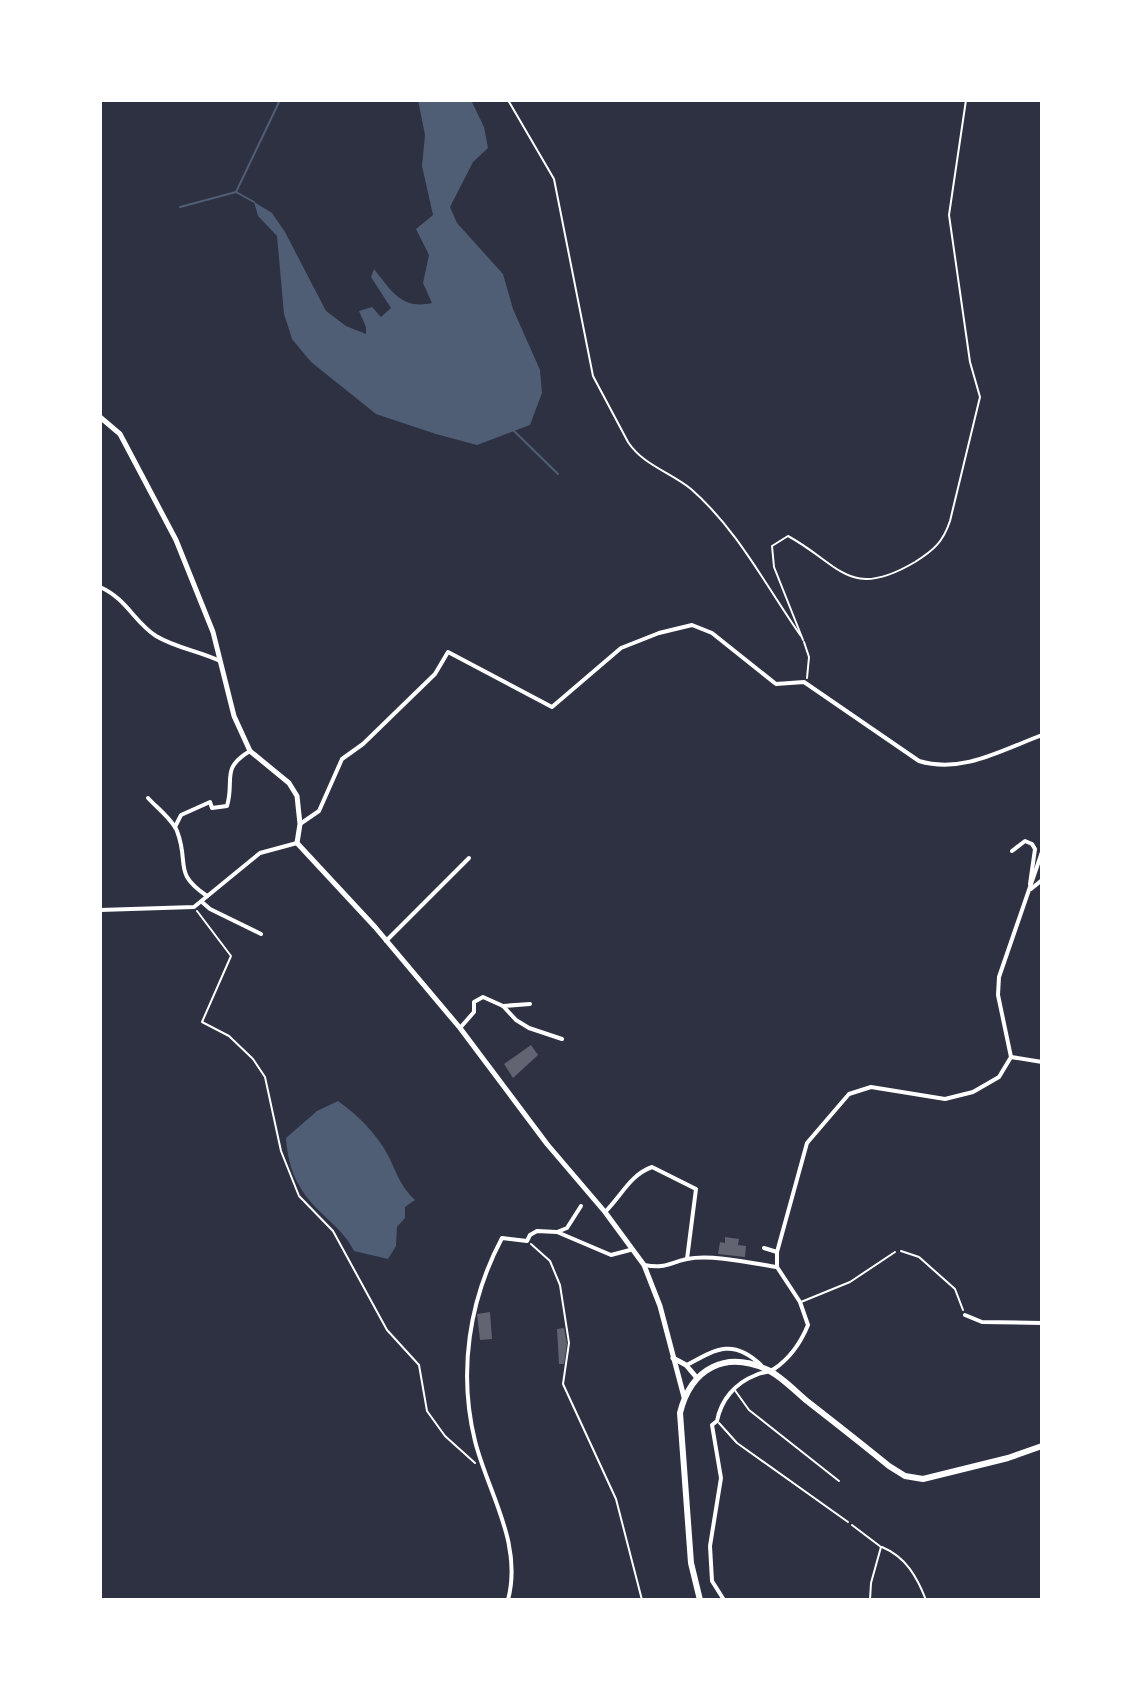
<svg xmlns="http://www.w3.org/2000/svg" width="1142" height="1700" viewBox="0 0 1142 1700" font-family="'Roboto Condensed',sans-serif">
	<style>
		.water { fill: #4f5d75 }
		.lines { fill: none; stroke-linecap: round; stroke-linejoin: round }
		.stream { stroke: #4f5d75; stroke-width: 2 }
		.building { fill: #626471 }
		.path { stroke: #fff; stroke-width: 2 }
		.service { stroke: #fff; stroke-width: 2 }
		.minor { stroke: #fff; stroke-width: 4 }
		.tertiary { stroke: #fff; stroke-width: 5 }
		.secondary { stroke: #fff; stroke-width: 6 }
	</style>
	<rect width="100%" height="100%" fill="#2d3142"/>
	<g class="water">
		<path d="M 418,100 L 471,100 L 484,127 L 488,148 L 473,162 L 450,207 L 457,223 L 503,274 L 513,309 L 540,370 L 542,393 L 530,425 L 477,445 L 436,434 L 376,414 L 311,362 L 292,339 L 284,314 L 277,236 L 258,216 L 254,202 L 272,213 L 285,232 L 326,311 L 346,326 L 366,334 L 366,327 L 359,311 L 372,307 L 381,317 L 391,308 L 371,277 L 374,269 C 391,290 401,310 432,303 L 423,283 L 429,255 L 416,229 L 433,215 L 422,166 L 425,135 Z"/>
		<path d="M 338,1101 C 359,1116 377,1134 389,1157 C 398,1176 400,1185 415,1200 L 405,1207 L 405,1218 L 397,1227 L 396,1246 L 388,1259 L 354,1251 C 342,1226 314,1212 300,1187 C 291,1173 287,1154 286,1138 L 317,1111 Z"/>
	</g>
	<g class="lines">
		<g class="stream">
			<path d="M 236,192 L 280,100"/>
			<path d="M 180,207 L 236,192 L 254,202"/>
			<path d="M 513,430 L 558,474"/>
		</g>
	</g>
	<g class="building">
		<path d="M 531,1045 L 538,1055 L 513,1078 L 504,1064 Z"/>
		<path d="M 725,1237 L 739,1239 L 738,1245 L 746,1246 L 745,1257 L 718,1254 L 720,1242 L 725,1243 Z"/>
		<path d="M 490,1312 L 492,1339 L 480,1340 L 477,1314 Z"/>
		<path d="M 564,1328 L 567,1344 L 564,1364 L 559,1364 L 557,1329 Z"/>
	</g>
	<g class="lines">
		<g class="path">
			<path d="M 508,100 L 554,179 L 593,376 L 628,442 C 643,465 670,472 691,489 C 737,529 766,586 801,636"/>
			<path d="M 803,640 L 774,567 L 772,546 L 788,536 C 841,565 849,601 915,562 C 934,550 943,542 950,521 L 980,397 L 970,362 L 949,215 L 966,100"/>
			<path d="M 804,642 L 809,657 L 807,678"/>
			<path d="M 197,911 L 231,956 L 202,1022 L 229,1036 L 253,1059 L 265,1077 L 281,1151 L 299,1196 L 333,1231 L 387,1330 L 419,1365 L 427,1411 L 445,1436 L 475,1463"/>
			<path d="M 531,1244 L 550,1261 L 560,1285 L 569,1343 L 563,1384 L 616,1499 L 642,1600"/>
			<path d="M 901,1251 L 919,1257 L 955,1289 L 963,1310"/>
			<path d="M 852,1525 L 881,1547 L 871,1583 L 870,1600"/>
			<path d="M 882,1547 C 906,1557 917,1577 926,1600"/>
		</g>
		<g class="service">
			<path d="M 801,1302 L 850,1282 L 895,1252"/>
			<path d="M 734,1389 L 749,1410 L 839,1481"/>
			<path d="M 719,1423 L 737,1443 L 848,1522"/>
		</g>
		<g class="minor">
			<path d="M 100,587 C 127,599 134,622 156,636 C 176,648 199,651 220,661"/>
			<path d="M 148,798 C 157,808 172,819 177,831 C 190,865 172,872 207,896"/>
			<path d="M 300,824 L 319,811 L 342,759 L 363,744 L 435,674 L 448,652 L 552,707 L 621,648 L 659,633 L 692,625 L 712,633 L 776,684 L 804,682 L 919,761 C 962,774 1002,750 1042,735"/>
			<path d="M 175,827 L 181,815 L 210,802 L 212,808 L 227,806 C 235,779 220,769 250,751"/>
			<path d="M 1012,851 L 1025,841 L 1032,844 L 1035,849 L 1030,884"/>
			<path d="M 1031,889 L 1042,880"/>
			<path d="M 202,902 L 210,909 L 261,934"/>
			<path d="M 100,910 L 194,907 L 260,853 L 297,843"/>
			<path d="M 386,941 L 469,858"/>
			<path d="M 503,1006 L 530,1004"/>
			<path d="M 460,1028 L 474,1012 L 474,1002 L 483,997 L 503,1006 L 516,1020 L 529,1028 L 562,1039"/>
			<path d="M 1011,1057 L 998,995 L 999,977 L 1042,852"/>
			<path d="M 1011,1057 L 1042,1062"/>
			<path d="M 605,1212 C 622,1195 630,1175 652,1167 L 696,1189 L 687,1259"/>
			<path d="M 557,1232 L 567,1228 L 581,1206"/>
			<path d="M 764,1248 L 777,1252"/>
			<path d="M 644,1265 C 666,1269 668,1263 687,1259 C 711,1254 752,1263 777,1267"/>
			<path d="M 965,1315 L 982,1322 L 1042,1323"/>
			<path d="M 687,1365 C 716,1349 733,1338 761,1365"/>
			<path d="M 508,1600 C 523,1543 488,1493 475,1441 C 458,1372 469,1300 502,1238 L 527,1241 L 530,1235 L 537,1231 L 557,1232 L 611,1255 L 630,1250"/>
			<path d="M 724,1600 L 712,1581 L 710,1546 L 721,1478 L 712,1425 L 717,1421 C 721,1400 735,1383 756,1375 C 762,1372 768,1373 774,1369 C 789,1359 801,1342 808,1325 L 800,1302 L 777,1267 L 777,1252 L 807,1143 L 849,1094 L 871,1087 L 945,1099 L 973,1092 L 999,1077 L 1011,1057"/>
		</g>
		<g class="tertiary">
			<path d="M 100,417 L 120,434 L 176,540 L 213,632 L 234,716 L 250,751 L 289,783 L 297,796 L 300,824 L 297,843 L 375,927 L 460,1028 L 547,1144 L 605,1212 L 644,1265 L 660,1306 L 684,1397"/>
			<path d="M 673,1358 L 686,1365 L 697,1378"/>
		</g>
		<path class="secondary" d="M 700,1600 L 691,1563 L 680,1413 C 691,1368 726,1350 768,1370 C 782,1377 795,1391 807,1401 C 834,1422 862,1444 889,1466 L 905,1476 L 923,1479 L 1008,1458 L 1042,1446"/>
	</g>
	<rect width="1142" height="1700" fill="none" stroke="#ffffff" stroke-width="204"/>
</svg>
